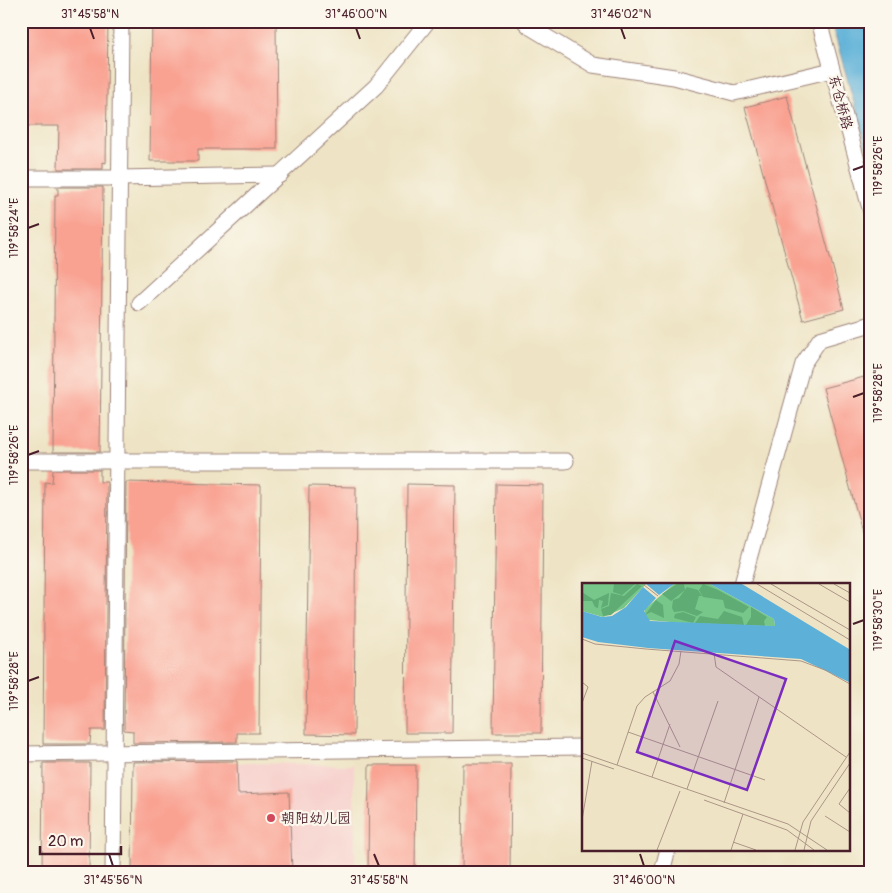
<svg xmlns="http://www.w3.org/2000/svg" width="892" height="893" viewBox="0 0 892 893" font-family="Pangolin,'LXGW WenKai TC',sans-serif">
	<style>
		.built { fill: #f7d0cc }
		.water { fill: #5db1d8; stroke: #546882 }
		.building { fill: #f9a292 }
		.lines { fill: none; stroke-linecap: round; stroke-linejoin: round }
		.lane-casing { stroke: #9c8278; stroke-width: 17 }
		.lane { stroke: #fff; stroke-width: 15 }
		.ticks { fill: none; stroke: #4a1f2b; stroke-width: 2 }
		.poi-dot { fill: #d1495b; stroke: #fbf7ec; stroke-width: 2 }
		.labels { text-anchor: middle; stroke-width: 4.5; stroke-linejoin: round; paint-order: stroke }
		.street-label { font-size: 14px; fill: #4a1f2b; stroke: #fbf7ec }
		.poi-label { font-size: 14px; fill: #4a1f2b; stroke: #fbf7ec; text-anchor: start }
		.inset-river { fill: none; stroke: #5db1d8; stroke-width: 2.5 }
		.inset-road { fill: none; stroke: #ac9587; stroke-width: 1 }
		.view { fill: #7b2cbf; fill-opacity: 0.15; stroke: #7b2cbf; stroke-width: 2.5 }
		.inset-edge { fill: none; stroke: #4a1f2b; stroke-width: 2.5 }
		.neatline { fill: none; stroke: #4a1f2b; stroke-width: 2 }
		.ticks-label { font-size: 12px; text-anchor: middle; fill: #4a1f2b }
	</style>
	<rect width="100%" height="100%" fill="#fbf7ec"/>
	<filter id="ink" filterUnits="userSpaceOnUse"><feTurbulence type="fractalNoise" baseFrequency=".02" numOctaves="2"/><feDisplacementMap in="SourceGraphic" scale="10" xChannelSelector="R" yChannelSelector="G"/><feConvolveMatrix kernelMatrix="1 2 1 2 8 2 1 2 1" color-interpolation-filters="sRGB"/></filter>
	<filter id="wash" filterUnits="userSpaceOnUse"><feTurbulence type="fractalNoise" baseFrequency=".0096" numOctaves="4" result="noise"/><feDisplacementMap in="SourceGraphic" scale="20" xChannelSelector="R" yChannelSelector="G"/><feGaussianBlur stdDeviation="1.12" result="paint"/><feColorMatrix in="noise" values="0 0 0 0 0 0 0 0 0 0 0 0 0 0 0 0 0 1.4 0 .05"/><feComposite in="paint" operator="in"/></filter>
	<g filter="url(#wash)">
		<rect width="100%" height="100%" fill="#eee4c5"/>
		<path class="built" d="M 187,762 L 354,765 L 355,872 L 187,872 Z"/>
		<path class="water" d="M 831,21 L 871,21 L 871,162 L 868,152 Z"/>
		<g id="blocks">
			<g class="building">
				<path d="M 21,21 L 108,21 L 106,163 L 103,162 L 103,169 L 58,169 L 59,126 L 21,126 Z"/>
				<path d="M 152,21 L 276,21 L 277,149 L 198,149 L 198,161 L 150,161 Z"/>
				<path d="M 787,96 L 844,309 L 803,320 L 745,107 Z"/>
				<path d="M 58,187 L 103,187 L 100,452 L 53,452 L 55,195 L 58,195 Z"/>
				<path d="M 864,377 L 871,404 L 871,538 L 864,539 L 823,388 Z"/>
				<path d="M 53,470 L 100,470 L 100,482 L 107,482 L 105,730 L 91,730 L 90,744 L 43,744 L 45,482 L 52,483 Z"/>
				<path d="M 126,482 L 261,485 L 259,733 L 237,733 L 237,742 L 133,743 L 133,731 L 124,730 Z"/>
				<path d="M 407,484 L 455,485 L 452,733 L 405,733 Z"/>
				<path d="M 496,484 L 543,485 L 541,733 L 493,733 Z"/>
				<path d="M 309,486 L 356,487 L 354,735 L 306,734 Z"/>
				<path d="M 237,761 L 238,794 L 289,792 L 292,872 L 132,872 L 133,762 Z"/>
				<path d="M 43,763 L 90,763 L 89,872 L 42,872 Z"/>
				<path d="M 463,764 L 511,764 L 510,872 L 462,872 Z"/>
				<path d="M 369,765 L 416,765 L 415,872 L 368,872 Z"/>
			</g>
		</g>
	</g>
	<g filter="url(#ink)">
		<use href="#blocks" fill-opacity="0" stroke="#9c8278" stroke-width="1"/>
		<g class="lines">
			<defs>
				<g id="lane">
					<path d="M 524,21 L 530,27 L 593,65 L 674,77 L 734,93 L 832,70"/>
					<path d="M 819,21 L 871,212"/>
					<path d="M 21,178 L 119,178 L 280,175"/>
					<path d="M 139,303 L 376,86 L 428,21"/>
					<path d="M 21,461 L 566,461"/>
					<path d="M 742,584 L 803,364 L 820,339 L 871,324"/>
					<path d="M 21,754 L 583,747"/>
					<path d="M 113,872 L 121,21"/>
					<path d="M 662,872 L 668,849"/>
				</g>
			</defs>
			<use href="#lane" class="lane-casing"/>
			<use href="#lane" class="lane"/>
		</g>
	</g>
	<path class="ticks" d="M 90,28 L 94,39M 356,28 L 360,39M 621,28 L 625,39M 853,170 L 864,166M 28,228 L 39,224M 853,397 L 864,393M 28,455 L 39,451M 853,624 L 864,620M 28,681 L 39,677M 109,854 L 113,866M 374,854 L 379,866M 640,854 L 644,866"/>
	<circle class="poi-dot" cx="271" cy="818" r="5"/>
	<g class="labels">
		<g class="street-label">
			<text transform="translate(841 102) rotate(75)" y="5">东仓桥路</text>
		</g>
		<g class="poi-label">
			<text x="281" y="823">朝阳幼儿园</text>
		</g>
	</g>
	<g transform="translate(582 583)">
		<rect width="268" height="268" fill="#eee4c5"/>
		<path d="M 0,1 L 64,1 L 42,25 L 21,34 L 0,28 ZM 92,1 L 128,1 L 192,36 L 193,43 L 123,42 L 66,37 L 62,31 L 63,26 Z" fill="#76c789"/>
		<path d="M 32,1 L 53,1 L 40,12 L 31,9 ZM 55,1 L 60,3 L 29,32 L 21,33 L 19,26 L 27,23 L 29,10 L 42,13 ZM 95,1 L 102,1 L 103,7 L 89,18 L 80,11 ZM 121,1 L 136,7 L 167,24 L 161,30 L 143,25 L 141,17 L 121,14 L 117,7 ZM 105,4 L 116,7 L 120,13 L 117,13 L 113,26 L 121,29 L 115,33 L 101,28 L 92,29 L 90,25 L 91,17 L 97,15 ZM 0,9 L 12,17 L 27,10 L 26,22 L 19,25 L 21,18 L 17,17 L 16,25 L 13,24 L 10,18 L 0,18 ZM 74,17 L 81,22 L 82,35 L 69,29 L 63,32 ZM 169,24 L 185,34 L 182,38 L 183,43 L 164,42 L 169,34 ZM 142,28 L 160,34 L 162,42 L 113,40 L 118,33 L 136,36 ZM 101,29 L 114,34 L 111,40 L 92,35 L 93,31 Z" fill="#60ac75"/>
		<path d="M 64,1 L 92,1 L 77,12 ZM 128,1 L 160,1 L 267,66 L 267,99 L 219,76 L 66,65 L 16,59 L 0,54 L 0,28 L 20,34 L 30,33 L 44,24 L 61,4 L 74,15 L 62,28 L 68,38 L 193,43 L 192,36 Z" fill="#5db1d8"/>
		<path class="inset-river" d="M 0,39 L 33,46 L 52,25 L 51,17"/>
		<path class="inset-road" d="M 175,1 L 268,57M 189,1 L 268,47M 237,1 L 268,19M 252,1 L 268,10M 62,2 L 76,13M 0,56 L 13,61 L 64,66 L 219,78 L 243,87 L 268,101M 132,70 L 134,84 L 264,174M 0,99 L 6,104 L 0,120M 71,109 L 98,164M 46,149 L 183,197M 0,170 L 206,241 L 245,267M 0,175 L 32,186M 35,182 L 55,123 L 63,114 L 88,98 L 97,81 L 99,68M 70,194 L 88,141M 268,205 L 257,221 L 268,230M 105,206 L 136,118M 122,217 L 205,247 L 232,267M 142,220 L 177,114M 243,233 L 268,249M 0,237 L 10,178M 151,259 L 174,267M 75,267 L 98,208M 149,267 L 161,231M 213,267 L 221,239 L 268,169M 222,267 L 229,238 L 268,180"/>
		<path class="view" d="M 93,58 L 204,96 L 165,207 L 55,169 Z"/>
		<rect width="268" height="268" class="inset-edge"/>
	</g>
	<rect width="892" height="893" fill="none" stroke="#fbf7ec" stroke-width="55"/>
	<path d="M40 846v8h81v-8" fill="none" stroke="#4a1f2b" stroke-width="2.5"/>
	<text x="48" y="846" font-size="15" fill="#4a1f2b" stroke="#fbf7ec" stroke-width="4" paint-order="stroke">20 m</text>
	<rect x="28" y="28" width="836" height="838" class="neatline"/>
	<g class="ticks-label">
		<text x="90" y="18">31°45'58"N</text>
		<text x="356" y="18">31°46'00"N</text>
		<text x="621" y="18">31°46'02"N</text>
		<text transform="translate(878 166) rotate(-90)" y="4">119°58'26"E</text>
		<text transform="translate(14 228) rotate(-90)" y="4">119°58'24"E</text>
		<text transform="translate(878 393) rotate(-90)" y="4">119°58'28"E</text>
		<text transform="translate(14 455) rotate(-90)" y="4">119°58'26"E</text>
		<text transform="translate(878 620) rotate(-90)" y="4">119°58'30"E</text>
		<text transform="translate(14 681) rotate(-90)" y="4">119°58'28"E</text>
		<text x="113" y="884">31°45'56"N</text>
		<text x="379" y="884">31°45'58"N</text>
		<text x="644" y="884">31°46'00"N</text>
	</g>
</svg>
